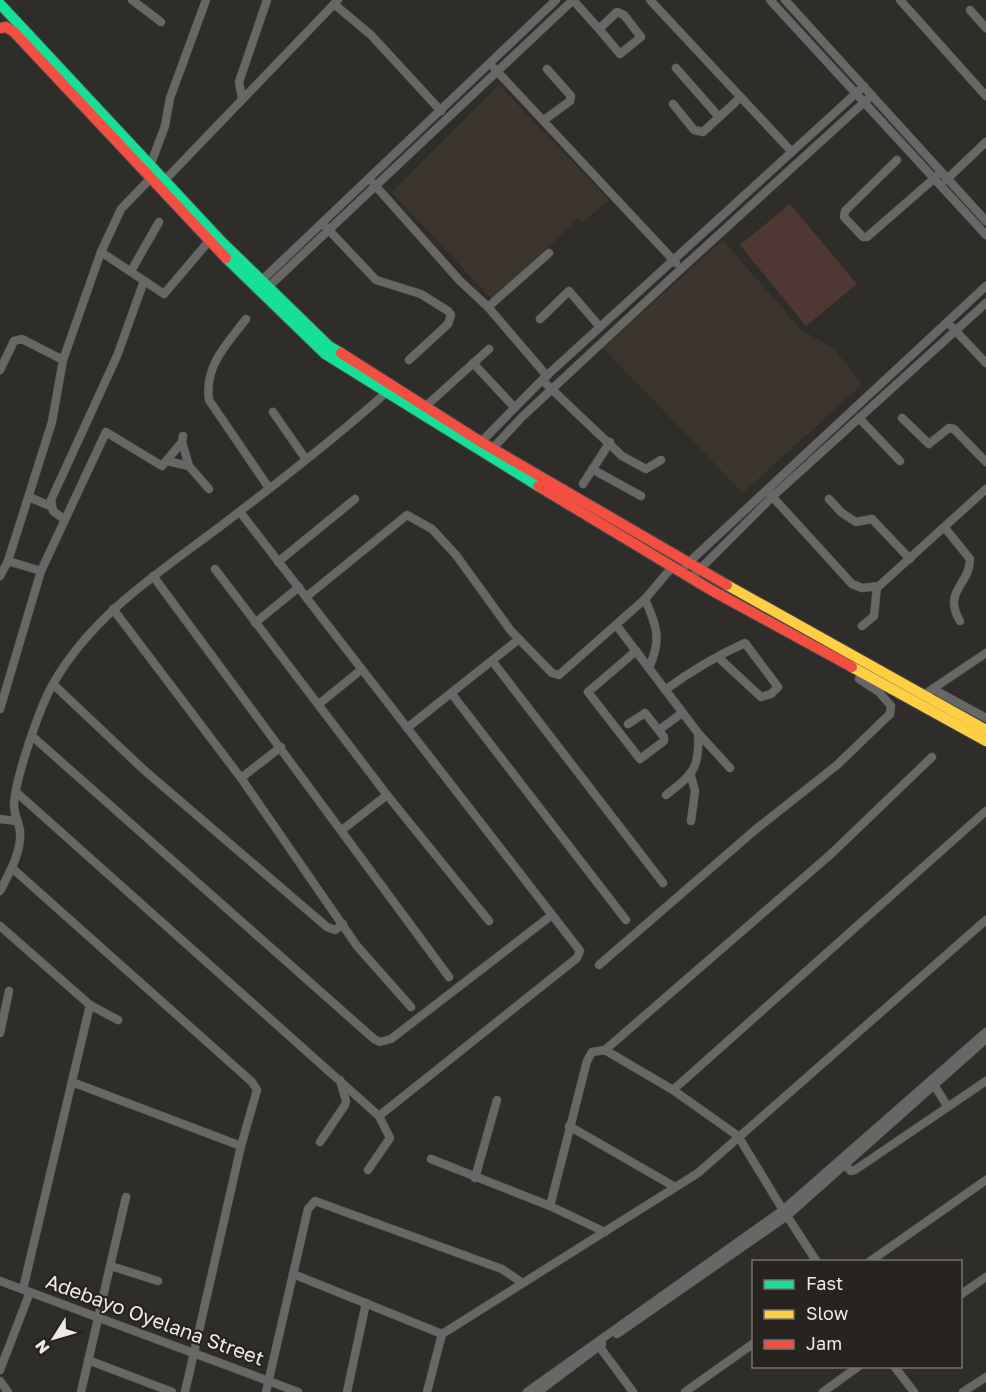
<svg xmlns="http://www.w3.org/2000/svg" width="986" height="1392" viewBox="0 0 986 1392" font-family="'Golos Text',sans-serif">
	<style>
		.built { fill: #3b352d }
		.garden { fill: #4f3734 }
		.lines { fill: none; stroke-linecap: round; stroke-linejoin: round }
		.street-casing { stroke: #4c4b49; stroke-width: 9 }
		.fast-casing { stroke: #4c4b49; stroke-width: 12 }
		.slow-casing { stroke: #4c4b49; stroke-width: 12 }
		.jam-casing { stroke: #4c4b49; stroke-width: 12 }
		.street { stroke: #676766; stroke-width: 8 }
		.fast { stroke: #16e098; stroke-width: 10 }
		.slow { stroke: #ffcf43; stroke-width: 10 }
		.jam { stroke: #f24e42; stroke-width: 10 }
		.labels { text-anchor: middle; stroke-width: 4.5; stroke-linejoin: round; paint-order: stroke }
		.street-label { font-size: 20px; fill: #eceae7; stroke: #27231f }
	</style>
	<rect width="100%" height="100%" fill="#2f2d2a"/>
	<g class="built">
		<path d="M 499,85 L 609,200 L 582,223 L 578,219 L 492,299 L 391,192 Z"/>
		<path d="M 723,240 L 800,329 L 834,349 L 862,384 L 743,493 L 603,348 Z"/>
	</g>
	<path class="garden" d="M 790,204 L 857,284 L 806,326 L 740,245 Z"/>
	<g class="lines">
		<defs>
			<g id="street">
				<path d="M 132,0 L 161,22"/>
				<path d="M 573,0 L 599,29"/>
				<path d="M 650,0 L 792,152"/>
				<path d="M 770,0 L 986,235"/>
				<path d="M 785,0 L 986,221"/>
				<path d="M 900,0 L 986,96"/>
				<path d="M 334,4 L 371,35 L 441,111"/>
				<path d="M 970,10 L 986,28"/>
				<path d="M 617,12 L 624,15 L 641,37 L 620,54 L 599,29 Z"/>
				<path d="M 494,68 L 676,263"/>
				<path d="M 676,68 L 719,117"/>
				<path d="M 242,98 L 239,82 L 267,0"/>
				<path d="M 673,104 L 694,130 L 703,132 L 741,97"/>
				<path d="M 544,120 L 570,101 L 571,96 L 547,69"/>
				<path d="M 897,160 L 845,211 L 844,217 L 863,237 L 867,237 L 937,176"/>
				<path d="M 150,166 L 165,126 L 170,98 L 206,0"/>
				<path d="M 946,180 L 986,142"/>
				<path d="M 164,181 L 338,0"/>
				<path d="M 373,183 L 460,281 L 488,307 L 547,376"/>
				<path d="M 325,226 L 376,280 L 421,294 L 448,311 L 451,315 L 448,324 L 409,360"/>
				<path d="M 101,252 L 164,294 L 209,241"/>
				<path d="M 131,271 L 159,222"/>
				<path d="M 260,282 L 556,0"/>
				<path d="M 265,290 L 573,0"/>
				<path d="M 488,307 L 549,253"/>
				<path d="M 246,319 C 227,344 204,366 209,400 L 269,488"/>
				<path d="M 540,319 L 569,291 L 600,327"/>
				<path d="M 952,327 L 986,363"/>
				<path d="M 473,363 L 514,407"/>
				<path d="M 0,370 L 14,341 L 22,339 L 63,360"/>
				<path d="M 542,380 L 622,456 L 646,469 L 661,460"/>
				<path d="M 426,406 L 489,349"/>
				<path d="M 273,412 L 305,458"/>
				<path d="M 859,418 L 900,461"/>
				<path d="M 902,418 L 929,444 L 949,428 L 954,429 L 986,462"/>
				<path d="M 182,442 L 189,466"/>
				<path d="M 481,442 L 542,380 L 864,86"/>
				<path d="M 493,448 L 523,416 L 681,269 L 872,95"/>
				<path d="M 167,461 L 189,466 L 209,489"/>
				<path d="M 592,469 L 641,496"/>
				<path d="M 583,484 L 610,442"/>
				<path d="M 769,493 L 852,584 L 862,588 L 879,586 L 986,489"/>
				<path d="M 29,497 L 50,506"/>
				<path d="M 829,499 L 842,513 L 856,522 L 872,519 L 910,559"/>
				<path d="M 64,519 L 53,511 L 51,500 L 117,356 L 144,281"/>
				<path d="M 945,528 L 970,559 C 970,585 942,591 960,621"/>
				<path d="M 8,561 L 52,422 L 63,360 L 101,252 L 121,209 L 150,179"/>
				<path d="M 278,562 L 355,499"/>
				<path d="M 686,565 L 986,286"/>
				<path d="M 215,569 L 387,795 L 489,921"/>
				<path d="M 0,576 L 8,561 L 41,571"/>
				<path d="M 153,576 L 449,977"/>
				<path d="M 691,578 L 772,497 L 986,303"/>
				<path d="M 306,597 L 407,515 L 432,529 L 456,555 L 511,631 L 552,673 L 559,675 L 645,599 L 673,566"/>
				<path d="M 645,599 C 657,628 662,638 649,668"/>
				<path d="M 113,609 L 241,778 L 357,946 L 411,1007"/>
				<path d="M 255,623 L 299,587"/>
				<path d="M 617,626 L 698,733 L 730,768"/>
				<path d="M 862,626 L 874,616 L 877,587"/>
				<path d="M 493,662 L 663,883"/>
				<path d="M 53,684 L 144,770 L 327,927 L 335,930 L 343,924"/>
				<path d="M 933,689 L 986,718"/>
				<path d="M 665,690 C 691,671 716,656 745,643 L 778,687 L 771,694 L 761,697 L 719,658"/>
				<path d="M 451,693 L 626,920"/>
				<path d="M 922,696 L 986,653"/>
				<path d="M 319,704 L 362,669"/>
				<path d="M 0,709 L 41,571 L 106,432 L 162,466 L 182,442 L 183,436"/>
				<path d="M 628,724 L 645,713 L 664,737 L 664,741 L 640,759 L 588,692 L 636,651"/>
				<path d="M 407,728 L 519,639"/>
				<path d="M 659,730 L 682,713"/>
				<path d="M 32,736 L 374,1039 L 380,1042 L 391,1039 L 552,915"/>
				<path d="M 241,778 L 281,747"/>
				<path d="M 16,792 L 379,1116 L 577,958 L 580,951 L 577,947 L 240,512"/>
				<path d="M 666,795 C 693,774 700,769 698,733"/>
				<path d="M 0,819 L 16,821"/>
				<path d="M 691,821 L 695,791 L 691,776"/>
				<path d="M 342,830 L 387,795"/>
				<path d="M 12,868 L 252,1082 L 257,1090 L 241,1146 L 185,1392"/>
				<path d="M 0,891 C 9,874 22,851 20,831 C 19,823 14,814 14,805 C 15,779 40,706 53,684 C 96,608 173,564 239,512 C 289,474 341,433 388,391"/>
				<path d="M 0,926 L 90,1005 L 118,1020"/>
				<path d="M 599,965 L 755,830 L 837,765 L 890,714 L 891,706 L 879,692 L 859,679 L 861,674"/>
				<path d="M 0,1033 L 9,991"/>
				<path d="M 605,1050 L 673,1090 L 738,1136 L 783,1210"/>
				<path d="M 72,1082 L 241,1146"/>
				<path d="M 934,1085 L 948,1107"/>
				<path d="M 673,1090 L 986,811"/>
				<path d="M 569,1126 L 675,1187"/>
				<path d="M 320,1142 L 345,1105 L 346,1101 L 340,1080"/>
				<path d="M 431,1159 L 550,1206 L 605,1232"/>
				<path d="M 845,1165 L 851,1171 L 855,1170 L 986,1081"/>
				<path d="M 368,1170 L 390,1138 L 379,1116"/>
				<path d="M 475,1178 L 497,1100"/>
				<path d="M 550,1206 L 587,1061 L 592,1052 L 605,1050 L 831,854 L 932,757"/>
				<path d="M 787,1216 L 817,1262"/>
				<path d="M 869,1262 L 986,1180"/>
				<path d="M 111,1266 L 158,1281"/>
				<path d="M 293,1274 L 442,1334"/>
				<path d="M 0,1281 L 298,1392"/>
				<path d="M 23,1289 L 90,1005"/>
				<path d="M 960,1295 L 986,1277"/>
				<path d="M 617,1334 L 787,1216 L 986,1039"/>
				<path d="M 599,1346 L 633,1392"/>
				<path d="M 88,1360 L 172,1392"/>
				<path d="M 894,1366 L 914,1392"/>
				<path d="M 0,1370 L 30,1292"/>
				<path d="M 0,1381 L 8,1392"/>
				<path d="M 81,1392 L 126,1197"/>
				<path d="M 266,1392 L 308,1209 L 315,1201 L 502,1269 L 521,1282"/>
				<path d="M 347,1392 L 366,1303"/>
				<path d="M 427,1392 L 442,1334 L 698,1173 L 986,920"/>
				<path d="M 527,1392 L 783,1210 L 986,1032"/>
				<path d="M 538,1392 L 602,1344"/>
				<path d="M 685,1392 L 754,1343"/>
				<path d="M 823,1392 L 859,1366"/>
				<path d="M 963,1392 L 986,1377"/>
			</g>
			<g id="fast">
				<path d="M 0,4 L 220,240 L 329,346 L 341,353"/>
				<path d="M 226,258 L 325,354 L 538,486"/>
			</g>
			<g id="slow">
				<path d="M 727,585 L 986,730"/>
				<path d="M 852,667 L 986,741"/>
			</g>
			<g id="jam">
				<path d="M 0,28 L 6,27 L 14,32 L 226,258"/>
				<path d="M 341,353 L 481,442 L 727,585"/>
				<path d="M 538,486 L 711,590 L 852,667"/>
			</g>
		</defs>
		<use href="#street" class="street-casing"/>
		<use href="#fast" class="fast-casing"/>
		<use href="#slow" class="slow-casing"/>
		<use href="#jam" class="jam-casing"/>
		<use href="#street" class="street"/>
		<use href="#fast" class="fast"/>
		<use href="#slow" class="slow"/>
		<use href="#jam" class="jam"/>
	</g>
	<g class="labels">
		<g class="street-label">
			<text transform="translate(155 1320) rotate(20)" y="7">Adebayo Oyelana Street</text>
		</g>
	</g>
	<rect x="752" y="1260" width="210" height="108" fill="#27231f" stroke="#76736f" stroke-width="1.5"/>
	<rect x="764" y="1280" width="30" height="9" fill="#16e098" stroke="#76736f" stroke-width="1.5"/>
	<text x="806" y="1290" font-size="18" fill="#eceae7">Fast</text>
	<rect x="764" y="1310" width="30" height="9" fill="#ffcf43" stroke="#76736f" stroke-width="1.5"/>
	<text x="806" y="1320" font-size="18" fill="#eceae7">Slow</text>
	<rect x="764" y="1340" width="30" height="9" fill="#f24e42" stroke="#76736f" stroke-width="1.5"/>
	<text x="806" y="1350" font-size="18" fill="#eceae7">Jam</text>
	<g transform="translate(54 1338) rotate(233)" stroke="#27231f" stroke-width="4.5" paint-order="stroke">
	<path d="M0-4.5L10 22L0 15L-10 22Z" fill="#eceae7"/>
	<text y="-9" font-size="16" font-weight="bold" text-anchor="middle" fill="#eceae7">N</text>
	</g>
</svg>
